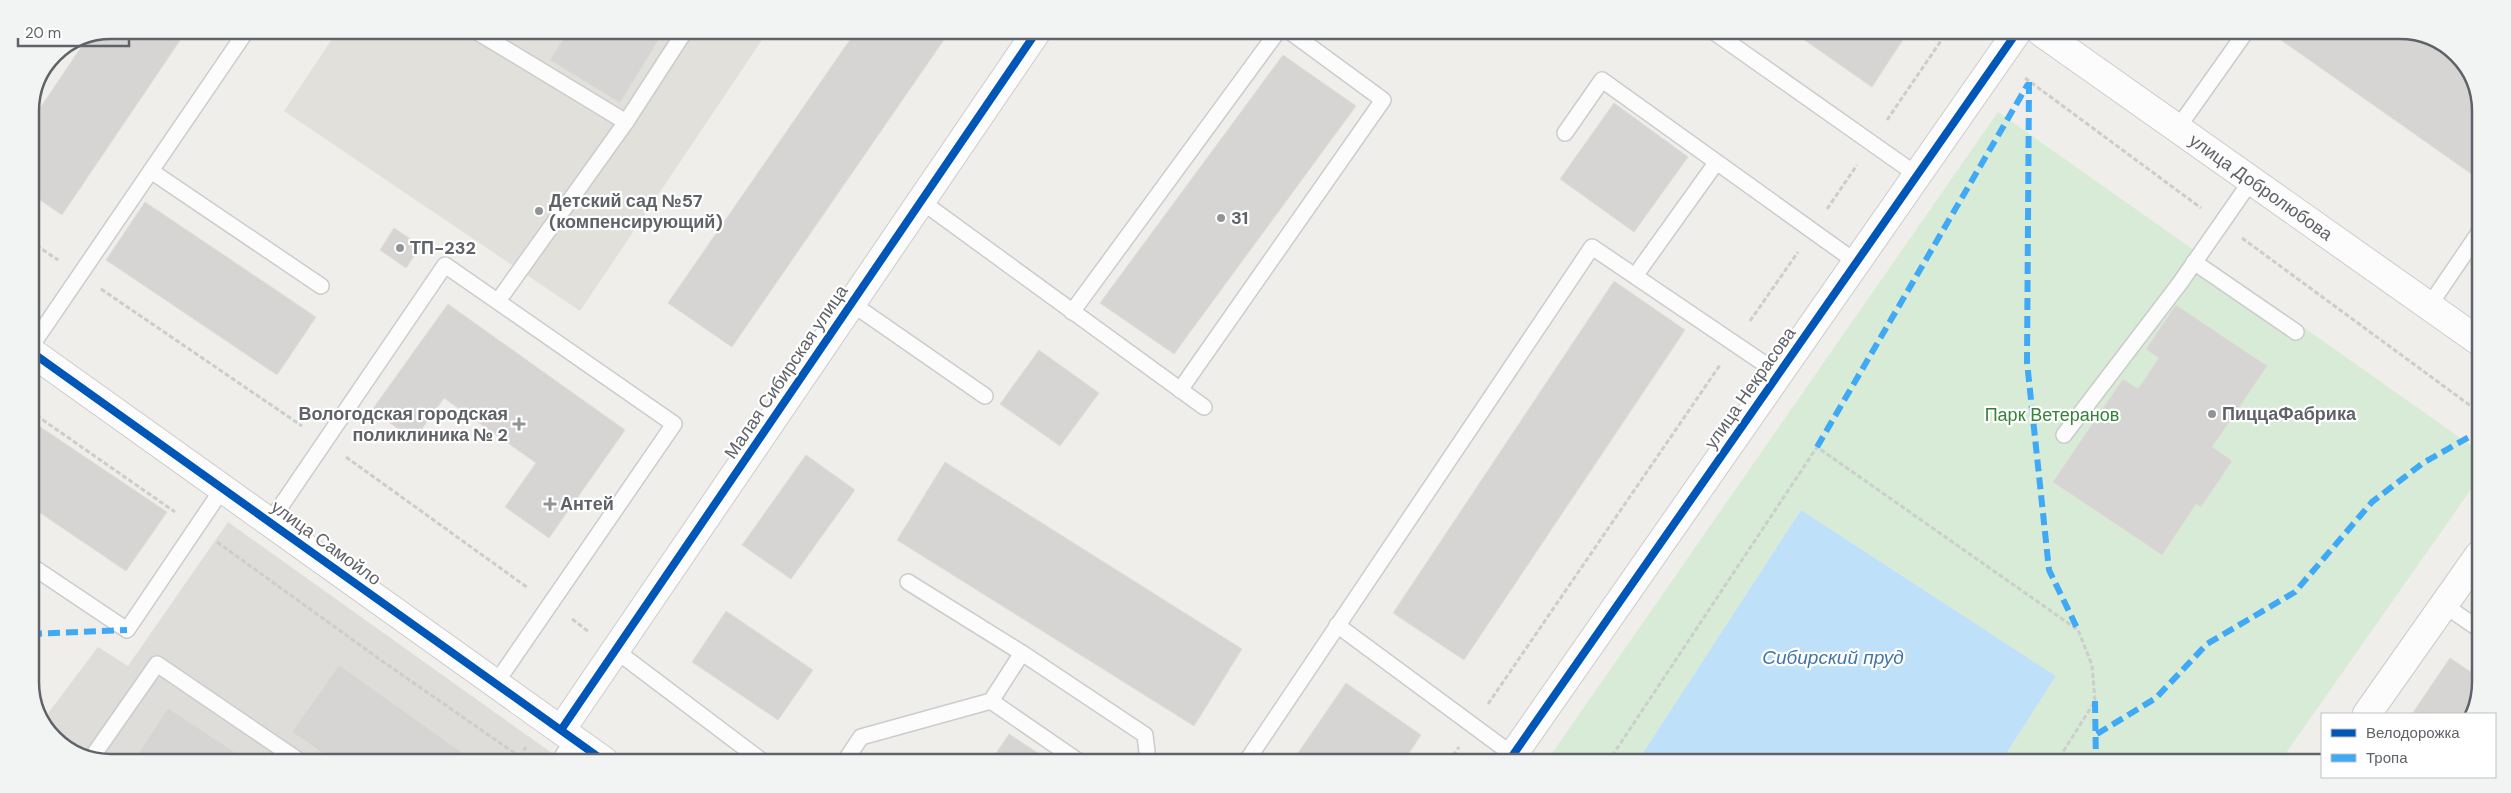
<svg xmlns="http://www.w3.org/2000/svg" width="2511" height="793" viewBox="0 0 2511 793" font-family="'DM Sans',sans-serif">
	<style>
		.industrial { fill: #dfddda }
		.education { fill: #e2e0da }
		.green { fill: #d8ebd6 }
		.water { fill: #bfe0f9 }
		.building { fill: #d6d5d3; stroke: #deddd9 }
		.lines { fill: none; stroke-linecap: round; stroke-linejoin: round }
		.lane-casing { stroke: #cbcccc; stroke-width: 18 }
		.street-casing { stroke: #cbcccc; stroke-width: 30 }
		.path { stroke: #cacfcc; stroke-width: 3; stroke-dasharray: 5 2.5; stroke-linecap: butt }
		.lane { stroke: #fdfcfc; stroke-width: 15 }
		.street { stroke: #fdfcfc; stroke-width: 28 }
		.quiet { stroke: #3fa9f5; stroke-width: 6; stroke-dasharray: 12 6; stroke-linecap: butt }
		.cycleway-casing { stroke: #fff; stroke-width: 11 }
		.cycleway { stroke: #0057b8; stroke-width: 8 }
		.poi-dot { fill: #919496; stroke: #fff; stroke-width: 2 }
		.labels { text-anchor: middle; stroke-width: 4.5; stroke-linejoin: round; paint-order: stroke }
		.street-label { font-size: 18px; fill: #5f6368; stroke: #fff }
		.poi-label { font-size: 18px; font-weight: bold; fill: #5f6368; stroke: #fff; text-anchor: start }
		.park-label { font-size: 18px; fill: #348238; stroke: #fff }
		.water-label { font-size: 19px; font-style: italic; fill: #4174aa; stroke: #fff }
		.rim { fill: none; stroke: #5f6368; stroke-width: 2.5 }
	</style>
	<rect width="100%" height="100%" fill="#efeeea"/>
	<path class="industrial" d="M 228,522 L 563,761 L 89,760 L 50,735 L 43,720 L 98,647 L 128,666 Z"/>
	<path class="education" d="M 338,30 L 768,31 L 580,311 L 284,111 Z"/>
	<path class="green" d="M 1998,112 L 2479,451 L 2479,478 L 2279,763 L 2000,763 L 2056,676 L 1801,510 L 1637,762 L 1546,762 Z"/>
	<path class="water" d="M 1801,510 L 2056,676 L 2000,763 L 1637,762 Z"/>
	<g class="building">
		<path d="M 110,30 L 187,30 L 62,215 L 30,193 L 30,123 L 86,40 Z"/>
		<path d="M 568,31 L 664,31 L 620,103 L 550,60 Z"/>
		<path d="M 856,31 L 950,31 L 732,347 L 668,303 Z"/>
		<path d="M 1793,32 L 1908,32 L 1872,87 Z"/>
		<path d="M 2271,33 L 2413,33 L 2467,71 L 2481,105 L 2480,180 Z"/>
		<path d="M 1283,55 L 1356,106 L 1174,354 L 1100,303 Z"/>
		<path d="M 1614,103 L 1688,157 L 1634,232 L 1560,179 Z"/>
		<path d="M 145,202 L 316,317 L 277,375 L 106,260 Z"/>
		<path d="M 394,228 L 421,246 L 406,268 L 380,250 Z"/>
		<path d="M 1614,281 L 1685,330 L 1464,660 L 1393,613 Z"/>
		<path d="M 448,304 L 625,430 L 549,538 L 505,507 L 536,463 L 444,398 L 414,440 L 372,410 Z"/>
		<path d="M 2176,305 L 2267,366 L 2212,447 L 2232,461 L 2201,507 L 2196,504 L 2162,555 L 2053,482 L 2123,379 L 2138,389 L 2159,358 L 2146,349 Z"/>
		<path d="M 1039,350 L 1099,393 L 1060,446 L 1000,404 Z"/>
		<path d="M 30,420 L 167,512 L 126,571 L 30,506 Z"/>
		<path d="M 806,455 L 855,490 L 791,579 L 742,545 Z"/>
		<path d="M 945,462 L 1242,649 L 1194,726 L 897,540 Z"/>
		<path d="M 726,611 L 813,670 L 778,720 L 692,662 Z"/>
		<path d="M 2450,658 L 2478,677 L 2478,704 L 2471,714 L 2412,714 Z"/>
		<path d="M 339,665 L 474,761 L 332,760 L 292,732 Z"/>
		<path d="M 1346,683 L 1421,735 L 1403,762 L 1292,762 Z"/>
		<path d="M 168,708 L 247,760 L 134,760 Z"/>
		<path d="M 1009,734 L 1050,761 L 991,761 Z"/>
	</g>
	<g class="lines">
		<defs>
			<g id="lane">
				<path d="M 474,30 L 626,122"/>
				<path d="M 1714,32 L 1917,175"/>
				<path d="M 2177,129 L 2245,33"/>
				<path d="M 1565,133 L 1602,80 L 1856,262"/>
				<path d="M 151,171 L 321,286"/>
				<path d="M 921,201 L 1204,407"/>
				<path d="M 2194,262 L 2296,332"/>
				<path d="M 1635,276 L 1716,163"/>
				<path d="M 498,301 L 626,122 L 685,31"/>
				<path d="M 851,303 L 985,396"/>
				<path d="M 2429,306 L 2480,231"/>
				<path d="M 1072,312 L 1278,31"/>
				<path d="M 30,348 L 247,30"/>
				<path d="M 1180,390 L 1383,100 L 1289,31"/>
				<path d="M 2064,435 L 2180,283 L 2251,181"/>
				<path d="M 270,522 L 445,265 L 674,424 L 496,683"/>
				<path d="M 30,565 L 127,630 L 223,488"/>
				<path d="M 908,582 L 1022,653 L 1145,735 L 1148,761"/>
				<path d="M 2444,605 L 2479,629"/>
				<path d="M 1337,625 L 1513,755"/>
				<path d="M 615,650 L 762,761"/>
				<path d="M 991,701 L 1078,761"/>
				<path d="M 90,760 L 157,664 L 298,760"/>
				<path d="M 559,761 L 574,739"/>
				<path d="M 845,761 L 861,737 L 991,701 L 1022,653"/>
				<path d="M 1246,762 L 1592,247 L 1778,373"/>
			</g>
			<g id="street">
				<path id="s1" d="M 2041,32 L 2480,342"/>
				<path d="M 30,351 L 604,761"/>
				<path d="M 2367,714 L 2479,555"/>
				<path d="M 561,730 L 1037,31"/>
				<path d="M 1508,762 L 2017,32"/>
			</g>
		</defs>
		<use href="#lane" class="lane-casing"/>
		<use href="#street" class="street-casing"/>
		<g class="path">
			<path d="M 1962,32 L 1971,39"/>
			<path d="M 48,67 L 59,51"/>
			<path d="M 2025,78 L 2201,208"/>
			<path d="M 1887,120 L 1947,32"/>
			<path d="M 1827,209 L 1857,165"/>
			<path d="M 2242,238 L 2479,412"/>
			<path d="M 30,241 L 58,260"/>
			<path d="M 101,289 L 302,426"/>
			<path d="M 1750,321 L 1798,252"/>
			<path d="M 30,411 L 175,512"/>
			<path d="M 346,457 L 528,588"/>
			<path d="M 217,542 L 382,661 L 526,761"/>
			<path d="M 572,619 L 589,632"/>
			<path d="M 1488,704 L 1720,365"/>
			<path d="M 520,757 L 526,747"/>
			<path d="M 1449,762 L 1459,747"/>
			<path d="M 1608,762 L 1817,447 L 2078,630 L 2092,665 L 2095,701 L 2056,763"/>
		</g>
		<use href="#lane" class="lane"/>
		<use href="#street" class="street"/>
		<g class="quiet">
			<path d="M 2029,82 L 2027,362 L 2049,570 L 2078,630"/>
			<path d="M 1817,447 L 2028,84"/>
			<path d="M 30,634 L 127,630"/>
			<path d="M 2095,701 L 2096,763"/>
			<path d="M 2097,734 L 2156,698 L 2207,644 L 2295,592 L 2372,502 L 2423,463 L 2469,437 L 2479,435"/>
		</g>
		<defs>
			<g id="cycleway">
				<path d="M 30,351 L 604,761"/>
				<path d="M 561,730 L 1037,31"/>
				<path d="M 1508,762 L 2017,32"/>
			</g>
		</defs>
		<use href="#cycleway" class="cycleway-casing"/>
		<use href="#cycleway" class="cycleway"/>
	</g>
	<g class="poi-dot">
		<circle cx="539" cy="211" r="5"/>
		<circle cx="1221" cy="218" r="5"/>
		<circle cx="400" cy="248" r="5"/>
		<circle cx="2212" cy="414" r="5"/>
		<path d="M516.5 416.5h5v5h5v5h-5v5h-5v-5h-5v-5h5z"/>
		<path d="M547.5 496.5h5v5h5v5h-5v5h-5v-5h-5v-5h5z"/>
	</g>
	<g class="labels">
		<g class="street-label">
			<text dy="6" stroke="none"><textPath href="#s1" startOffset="269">улица Добролюбова</textPath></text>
			<text transform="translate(786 372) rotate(-56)" y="6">Малая Сибирская улица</text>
			<text transform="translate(1750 388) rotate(-55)" y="6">улица Некрасова</text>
			<text transform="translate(326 543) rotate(36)" y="6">улица Самойло</text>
		</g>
		<g class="poi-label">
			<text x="549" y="207">Детский сад №57<tspan x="549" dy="21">(компенсирующий)</tspan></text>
			<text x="1231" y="224">31</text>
			<text x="410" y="254">ТП-232</text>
			<text x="508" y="420" text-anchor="end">Вологодская городская<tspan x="508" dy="21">поликлиника № 2</tspan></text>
			<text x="2222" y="420">ПиццаФабрика</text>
			<text x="560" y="510">Антей</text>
		</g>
		<g class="park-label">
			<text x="2052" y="421">Парк Ветеранов</text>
		</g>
		<g class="water-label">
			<text x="1833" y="664">Сибирский пруд</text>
		</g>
	</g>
	<path d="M0 0H2511V793H0ZM111 39H2400A72 72 0 0 1 2472 111V682A72 72 0 0 1 2400 754H111A72 72 0 0 1 39 682V111A72 72 0 0 1 111 39Z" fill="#f2f3f3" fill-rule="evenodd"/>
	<path class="rim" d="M111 39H2400A72 72 0 0 1 2472 111V682A72 72 0 0 1 2400 754H111A72 72 0 0 1 39 682V111A72 72 0 0 1 111 39Z"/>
	<rect x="2321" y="713" width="175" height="65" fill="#ffffff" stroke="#bfc1c3"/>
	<rect x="2331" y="729" width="25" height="8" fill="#0057b8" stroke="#bfc1c3"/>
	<text x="2366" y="738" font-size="15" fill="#5f6368">Велодорожка</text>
	<rect x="2331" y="754" width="25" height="8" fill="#3fa9f5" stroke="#bfc1c3"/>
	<text x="2366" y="763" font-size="15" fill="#5f6368">Тропа</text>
	<path d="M18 38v8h111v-8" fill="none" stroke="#5f6368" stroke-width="2.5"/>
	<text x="25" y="38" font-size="15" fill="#5f6368" stroke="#ffffff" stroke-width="4" paint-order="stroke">20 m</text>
</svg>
